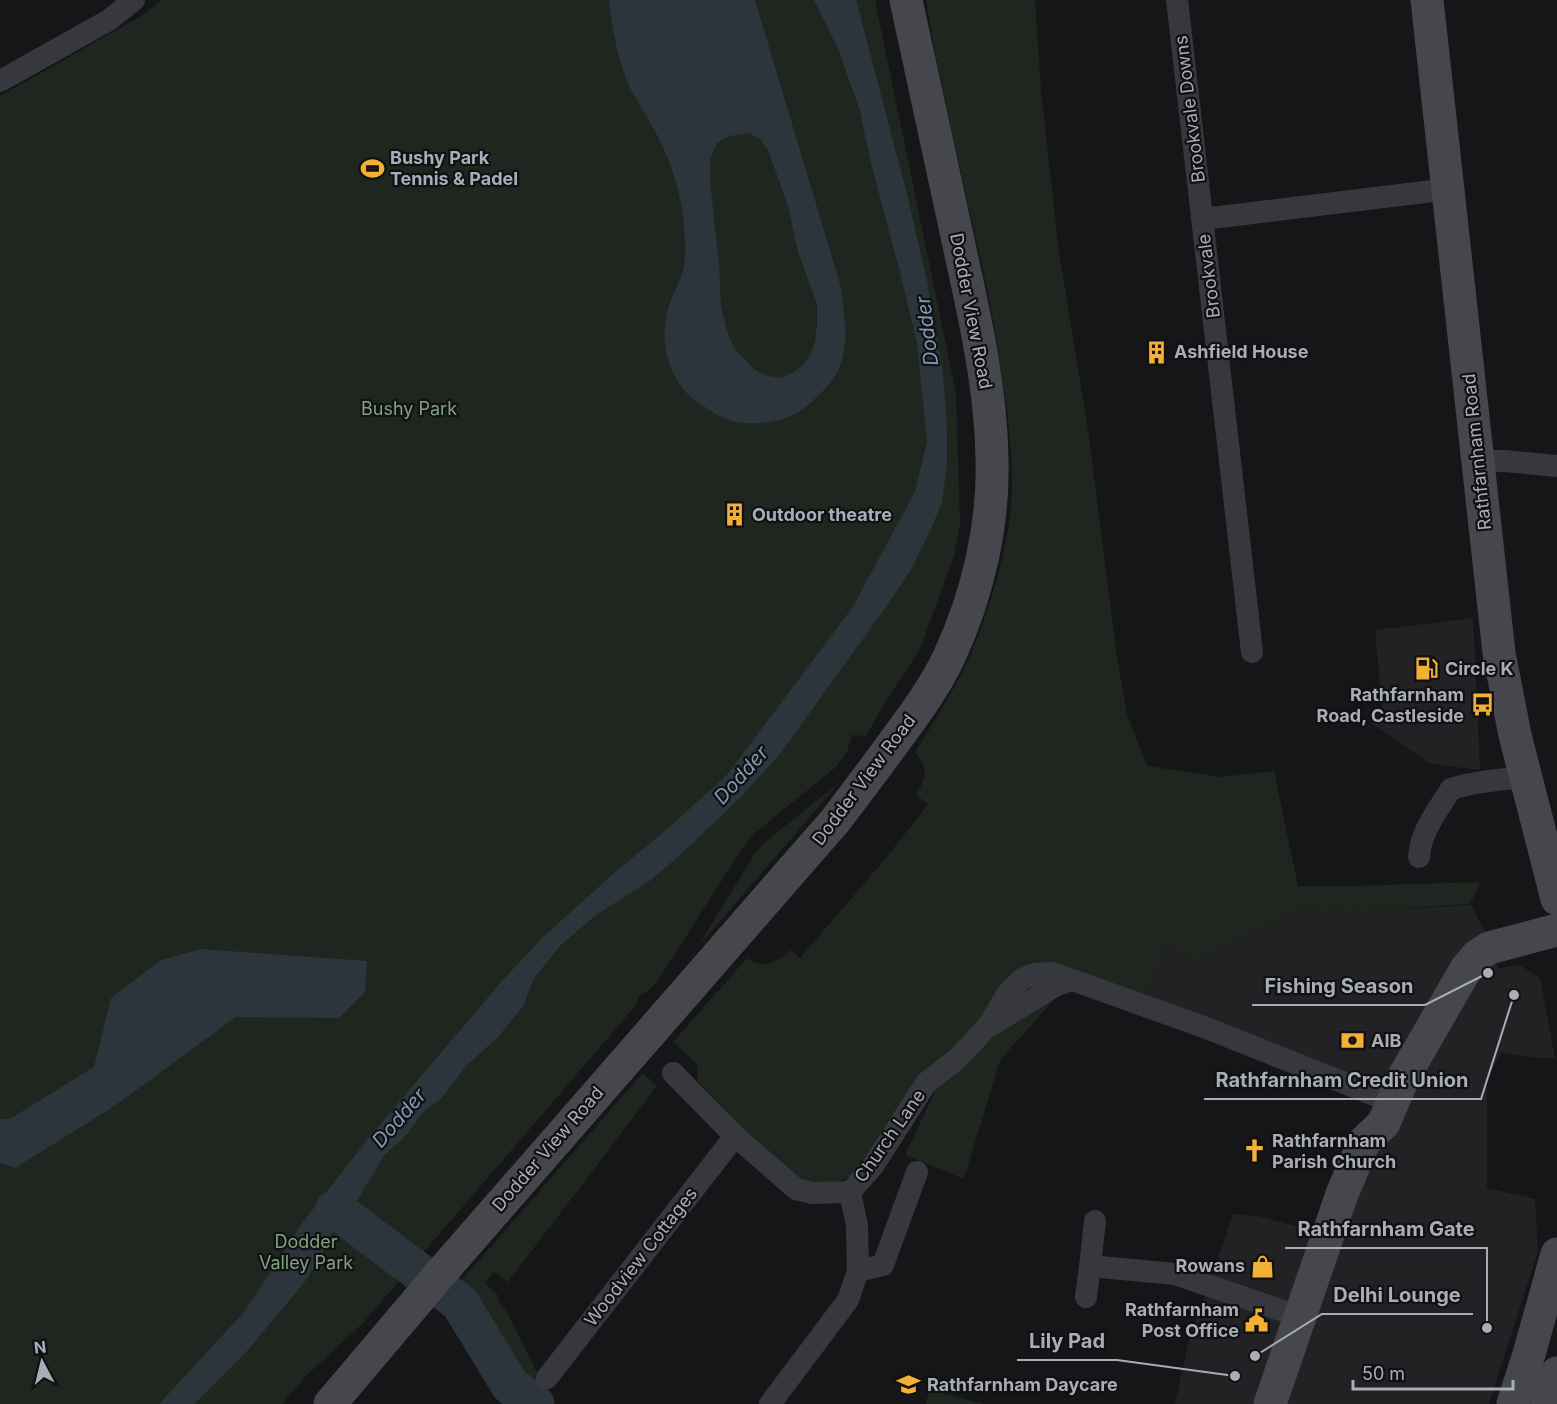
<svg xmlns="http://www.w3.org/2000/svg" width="1557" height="1404" viewBox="0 0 1557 1404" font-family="Inter,sans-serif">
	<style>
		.built { fill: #222225 }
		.green { fill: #1e261f }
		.water { fill: #2c353c; fill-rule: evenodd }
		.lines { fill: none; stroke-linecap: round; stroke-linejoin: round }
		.river { stroke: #2c353c; stroke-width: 39 }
		.street { stroke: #37383d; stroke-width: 22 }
		.secondary { stroke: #45474d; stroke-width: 33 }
		.labels { text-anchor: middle; stroke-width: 4.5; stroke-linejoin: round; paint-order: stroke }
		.street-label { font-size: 18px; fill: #a8adb8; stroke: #111113 }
		.poi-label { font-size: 18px; font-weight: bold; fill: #a8adb8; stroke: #111113; text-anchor: start }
		.park-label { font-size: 18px; fill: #7fa381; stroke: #111113 }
		.water-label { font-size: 20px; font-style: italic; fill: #7f9bb3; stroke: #111113 }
		.leader { fill: none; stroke: #a8adb8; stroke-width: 2 }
		.callout-dot { fill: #a8adb8; stroke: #111113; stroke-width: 2 }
		.callout-label { font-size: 20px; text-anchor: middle; font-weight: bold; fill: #a8adb8; stroke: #111113; stroke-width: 4.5; stroke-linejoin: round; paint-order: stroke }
	</style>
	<rect width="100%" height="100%" fill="#161618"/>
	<g class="built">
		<path d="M 1473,618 L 1480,770 L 1431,764 L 1371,723 L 1382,708 L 1375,630 Z"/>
		<path d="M 1471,905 L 1489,939 L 1498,968 L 1520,965 L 1540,978 L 1555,1058 L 1539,1058 L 1501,1053 L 1487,1078 L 1487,1188 L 1535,1199 L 1538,1251 L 1489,1404 L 1175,1404 L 1188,1344 L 1233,1214 L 1258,1216 L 1313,1231 L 1379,1090 L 1145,999 L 1167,938 L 1195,960 L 1245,937 L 1303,908 L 1366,911 Z"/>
	</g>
	<g class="green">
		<path d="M 162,0 L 875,0 L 956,393 L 960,523 L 954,556 L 920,649 L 881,709 L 866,736 L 852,735 L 847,752 L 836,767 L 756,832 L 743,847 L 657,982 L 650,989 L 638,997 L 637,1004 L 363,1323 L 305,1377 L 282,1404 L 0,1404 L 0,96 L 143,15 Z"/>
		<path d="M 926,0 L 1035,0 L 1041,90 L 1059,252 L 1088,430 L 1117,657 L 1127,714 L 1147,766 L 1222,777 L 1274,771 L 1298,886 L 1351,886 L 1481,882 L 1470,904 L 1366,911 L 1303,908 L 1245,937 L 1195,960 L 1167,939 L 1145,999 L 1078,973 L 1000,1060 L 964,1179 L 905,1155 L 938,1085 L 975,1029 L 859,1172 L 840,1181 L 816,1184 L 800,1181 L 762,1149 L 698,1081 L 697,1064 L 673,1042 L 747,958 C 764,970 778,962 791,950 L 800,958 L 886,858 L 928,804 L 916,795 C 926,778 929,768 915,753 C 933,722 954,691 969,658 C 988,615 1007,553 1011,506 C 1014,474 1010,442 1007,410 C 1002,373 996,335 989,298 C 968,199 942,100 926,0 Z"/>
		<path d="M 840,782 L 697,948 L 755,853 L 764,843 Z"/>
		<path d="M 643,1073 L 657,1086 L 508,1282 L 494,1272 L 485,1283 L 497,1294 L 499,1302 L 507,1312 L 542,1382 L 513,1382 C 496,1351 482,1311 453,1290 Z"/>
		<path d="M 929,1390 L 984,1404 L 926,1404 Z"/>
	</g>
	<g class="water">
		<path d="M 609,0 L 755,0 L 840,284 C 844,311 850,342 839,369 C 834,380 825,389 817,397 C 810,403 803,410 795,414 C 777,423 748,427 729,420 C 720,417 712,412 705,407 C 696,402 687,395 681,386 C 663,361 660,329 671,300 C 675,289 682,278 684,266 C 686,253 685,239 684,226 C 681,193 672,164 657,135 C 649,119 638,104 630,88 C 618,60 612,30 609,0 ZM 749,133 L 760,139 L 768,150 L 788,206 L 798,252 L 817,304 L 817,326 L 815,341 L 811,354 L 803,365 L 794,372 L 781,378 L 768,376 L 755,370 L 734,348 L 727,331 L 721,307 L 719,265 L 710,181 L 710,159 L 717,143 L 730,136 Z"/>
		<path d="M 814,0 L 856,0 L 907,194 L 927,281 L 943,374 L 947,428 L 947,464 L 942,502 L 931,529 L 912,568 L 888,604 L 780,754 L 738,800 L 680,855 L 651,880 L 596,915 L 561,945 L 534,978 L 523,1006 L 498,1037 L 466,1066 L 440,1100 L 425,1110 L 408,1133 L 384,1156 L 358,1199 L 344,1215 L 334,1230 L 319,1260 L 304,1283 L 247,1351 L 194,1404 L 159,1404 L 245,1311 L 303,1222 L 367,1140 L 501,982 L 542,938 L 613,874 L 665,831 L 727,775 L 852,608 L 915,492 L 927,442 L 917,343 L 900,272 L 871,164 L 860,111 L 839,51 Z"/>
		<path d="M 201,949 L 367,961 L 365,992 L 339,1018 L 236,1017 L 113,1107 L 15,1168 L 0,1163 L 0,1119 L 10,1119 L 94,1067 L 111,998 L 161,960 Z"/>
	</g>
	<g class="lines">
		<path class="river" d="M 335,1209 L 460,1303 L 510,1385 L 535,1404"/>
		<g class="street">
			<path d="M 1177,0 L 1252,652"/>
			<path d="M 0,81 L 109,20 L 134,0"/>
			<path d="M 1203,219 L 1449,189"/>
			<path d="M 1478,461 L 1504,461 L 1557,466"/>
			<path d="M 1419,857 C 1420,832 1438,810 1451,789 C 1475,781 1500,780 1525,777"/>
			<path d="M 992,1025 L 1055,986 L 1071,980"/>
			<path d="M 673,1073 L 735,1136 L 796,1189 L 812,1193 L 850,1192 L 873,1166 L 926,1083 L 957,1059 L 988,1026 L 1008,993 L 1022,979 L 1034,974 L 1053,973 L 1209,1029 L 1392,1102"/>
			<path d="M 850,1192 L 857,1226 L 858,1271"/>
			<path d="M 1095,1221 L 1090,1266 L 1175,1274 L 1301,1317"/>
			<path d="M 1086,1297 L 1090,1266"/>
			<path d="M 547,1378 L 735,1136"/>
			<path d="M 770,1404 L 848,1300 L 858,1271 L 883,1265 L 917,1172"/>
		</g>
		<g class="secondary">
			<path d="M 1427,0 L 1499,653 L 1515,735 L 1557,899"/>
			<path d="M 330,1404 L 440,1274 L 835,821 C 857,792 879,763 900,734 C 918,710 936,685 949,657 C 977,597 994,526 992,459 C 991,382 972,306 956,231 C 939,154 922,77 906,0"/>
			<path d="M 1270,1404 L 1342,1194 L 1364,1142 L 1384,1123 L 1403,1078 L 1466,969 L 1477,956 L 1489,948 L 1557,930"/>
			<path d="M 1513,1404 L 1529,1354 L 1557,1254"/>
			<path d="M 1547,1404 L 1557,1373"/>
		</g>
	</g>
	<defs>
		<symbol id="stadium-bare" viewBox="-9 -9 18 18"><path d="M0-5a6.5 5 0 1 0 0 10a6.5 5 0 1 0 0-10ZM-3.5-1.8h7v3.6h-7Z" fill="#f2b134" stroke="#111113" stroke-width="2.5" paint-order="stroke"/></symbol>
		<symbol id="building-bare" viewBox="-9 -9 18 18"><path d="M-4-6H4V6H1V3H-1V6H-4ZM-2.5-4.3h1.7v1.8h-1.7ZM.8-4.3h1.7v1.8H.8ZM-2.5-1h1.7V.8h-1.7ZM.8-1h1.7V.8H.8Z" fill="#f2b134" stroke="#111113" stroke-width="2.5" paint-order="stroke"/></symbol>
		<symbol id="fuel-bare" viewBox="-9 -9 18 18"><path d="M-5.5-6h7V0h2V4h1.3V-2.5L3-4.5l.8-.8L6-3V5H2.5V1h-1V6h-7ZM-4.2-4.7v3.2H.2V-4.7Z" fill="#f2b134" stroke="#111113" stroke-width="2.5" paint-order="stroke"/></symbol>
		<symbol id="bus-bare" viewBox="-9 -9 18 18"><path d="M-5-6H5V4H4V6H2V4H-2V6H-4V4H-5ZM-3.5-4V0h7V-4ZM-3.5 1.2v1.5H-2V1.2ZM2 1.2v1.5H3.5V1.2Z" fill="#f2b134" stroke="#111113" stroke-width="2.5" paint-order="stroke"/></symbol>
		<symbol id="bank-bare" viewBox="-9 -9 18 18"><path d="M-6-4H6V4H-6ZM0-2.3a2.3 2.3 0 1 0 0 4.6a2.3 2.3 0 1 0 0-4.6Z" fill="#f2b134" stroke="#111113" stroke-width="2.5" paint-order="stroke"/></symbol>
		<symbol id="church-bare" viewBox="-9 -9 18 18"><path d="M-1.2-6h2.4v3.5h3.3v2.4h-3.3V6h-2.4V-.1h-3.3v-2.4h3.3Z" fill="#f2b134" stroke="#111113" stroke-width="2.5" paint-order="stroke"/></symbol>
		<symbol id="shop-bare" viewBox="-9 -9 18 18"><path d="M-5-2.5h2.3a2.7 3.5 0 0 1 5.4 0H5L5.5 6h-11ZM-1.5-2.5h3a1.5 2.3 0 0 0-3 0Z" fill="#f2b134" stroke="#111113" stroke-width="2.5" paint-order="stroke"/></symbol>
		<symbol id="civic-bare" viewBox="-9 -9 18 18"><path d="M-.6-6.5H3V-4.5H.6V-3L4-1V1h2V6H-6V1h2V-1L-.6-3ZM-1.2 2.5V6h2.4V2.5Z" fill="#f2b134" stroke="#111113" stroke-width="2.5" paint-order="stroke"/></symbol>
		<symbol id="school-bare" viewBox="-9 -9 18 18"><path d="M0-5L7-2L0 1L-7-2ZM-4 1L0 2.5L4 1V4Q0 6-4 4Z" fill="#f2b134" stroke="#111113" stroke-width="2.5" paint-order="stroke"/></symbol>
	</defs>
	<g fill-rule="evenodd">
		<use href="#stadium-bare" x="356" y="152" width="33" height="33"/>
		<use href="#building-bare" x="1140" y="336" width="33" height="33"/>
		<use href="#building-bare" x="718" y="498" width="33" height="33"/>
		<use href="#fuel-bare" x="1410" y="652" width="33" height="33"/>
		<use href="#bus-bare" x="1466" y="688" width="33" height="33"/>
		<use href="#bank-bare" x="1336" y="1024" width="33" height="33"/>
		<use href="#church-bare" x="1238" y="1134" width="33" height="33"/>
		<use href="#shop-bare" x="1246" y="1250" width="33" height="33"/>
		<use href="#civic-bare" x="1240" y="1304" width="33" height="33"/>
		<use href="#school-bare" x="892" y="1368" width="33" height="33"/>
	</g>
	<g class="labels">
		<g class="street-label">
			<text transform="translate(1190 109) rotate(-97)" y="6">Brookvale Downs</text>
			<text transform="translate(1209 276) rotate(-97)" y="6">Brookvale</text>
			<text transform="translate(971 311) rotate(79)" y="6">Dodder View Road</text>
			<text transform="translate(1477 452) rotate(-96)" y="6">Rathfarnham Road</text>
			<text transform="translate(864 780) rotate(-53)" y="6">Dodder View Road</text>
			<text transform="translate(890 1136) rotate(-55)" y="6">Church Lane</text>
			<text transform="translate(548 1149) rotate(-49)" y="6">Dodder View Road</text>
			<text transform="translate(641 1257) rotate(-52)" y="6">Woodview Cottages</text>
		</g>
		<g class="poi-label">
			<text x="390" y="164">Bushy Park<tspan x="390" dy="21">Tennis &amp; Padel</tspan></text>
			<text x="1174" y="358">Ashfield House</text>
			<text x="752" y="521">Outdoor theatre</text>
			<text x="1445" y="675">Circle K</text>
			<text x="1464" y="701" text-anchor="end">Rathfarnham<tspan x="1464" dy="21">Road, Castleside</tspan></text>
			<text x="1371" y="1047">AIB</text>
			<text x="1272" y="1147">Rathfarnham<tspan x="1272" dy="21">Parish Church</tspan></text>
			<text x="1245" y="1272" text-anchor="end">Rowans</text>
			<text x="1239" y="1316" text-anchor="end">Rathfarnham<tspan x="1239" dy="21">Post Office</tspan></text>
			<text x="927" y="1391">Rathfarnham Daycare</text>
		</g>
		<g class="park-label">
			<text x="409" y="415">Bushy Park</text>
			<text x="306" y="1248">Dodder<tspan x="306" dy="21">Valley Park</tspan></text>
		</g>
		<g class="water-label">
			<text transform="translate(927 331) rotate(-97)" y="7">Dodder</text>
			<text transform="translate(741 775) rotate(-48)" y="7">Dodder</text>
			<text transform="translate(399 1118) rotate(-49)" y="7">Dodder</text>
		</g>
	</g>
	<path class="leader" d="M1488 973L1425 1005H1252M1514 995L1481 1099H1204M1487 1328L1487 1248H1285M1255 1356L1322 1314H1473M1235 1376L1117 1360H1017"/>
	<g class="callout-dot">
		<circle cx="1488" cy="973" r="6"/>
		<circle cx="1514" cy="995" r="6"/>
		<circle cx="1487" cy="1328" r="6"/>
		<circle cx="1255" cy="1356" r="6"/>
		<circle cx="1235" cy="1376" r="6"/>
	</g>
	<g class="callout-label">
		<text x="1339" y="993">Fishing Season</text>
		<text x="1342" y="1087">Rathfarnham Credit Union</text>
		<text x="1386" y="1236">Rathfarnham Gate</text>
		<text x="1397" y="1302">Delhi Lounge</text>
		<text x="1067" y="1348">Lily Pad</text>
	</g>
	<g transform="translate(42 1362) rotate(353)" stroke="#111113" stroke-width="4.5" paint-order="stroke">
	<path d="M0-4.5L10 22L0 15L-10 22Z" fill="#a8adb8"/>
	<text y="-9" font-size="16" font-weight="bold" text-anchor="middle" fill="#a8adb8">N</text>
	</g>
	<path d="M1353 1380v9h160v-9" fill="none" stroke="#a8adb8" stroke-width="3"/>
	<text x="1362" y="1380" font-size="18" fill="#a8adb8" stroke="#111113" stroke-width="4.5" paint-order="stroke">50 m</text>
</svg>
